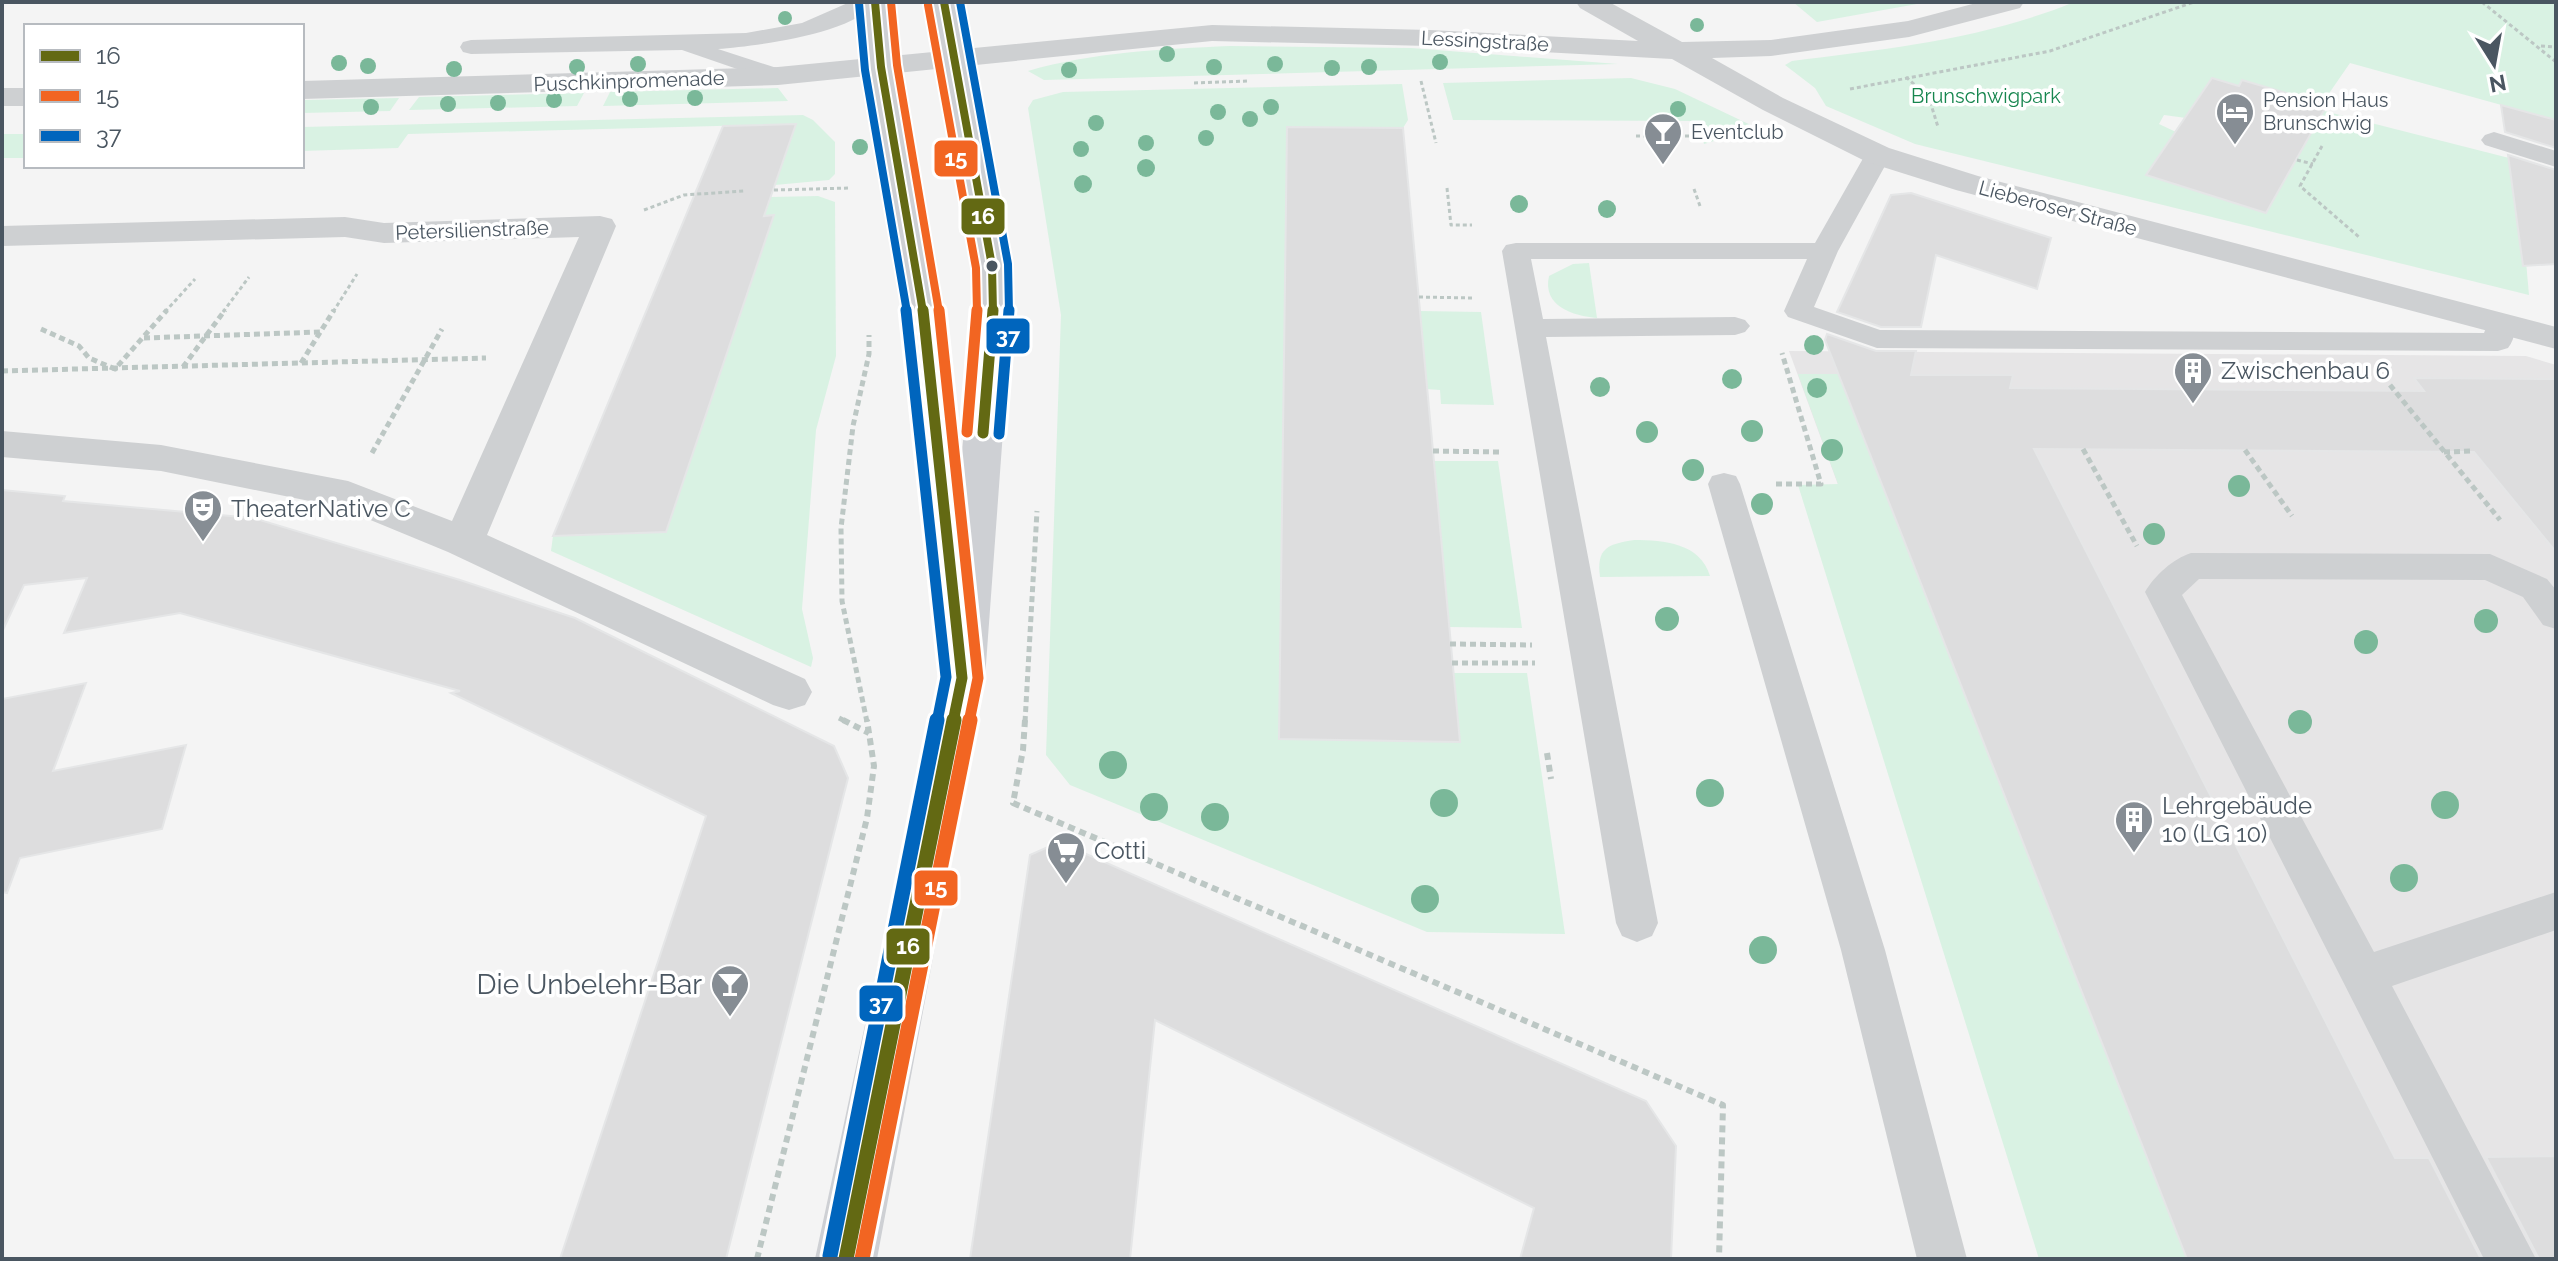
<svg xmlns="http://www.w3.org/2000/svg" width="2558" height="1261" viewBox="0 0 2558 1261" font-family="Raleway,sans-serif">
	<style>
		.education { fill: #e6e5e6 }
		.green { fill: #d9f2e3 }
		.building { fill: #ddddde; stroke: #e5e6e7; stroke-width: 2 }
		.lines { fill: none; stroke-linecap: round; stroke-linejoin: round }
		.path-far2 { stroke: #bcc7c4; stroke-width: 3; stroke-dasharray: 4 3; stroke-linecap: butt }
		.path-far1 { stroke: #bcc7c4; stroke-width: 5; stroke-dasharray: 6 4; stroke-linecap: butt }
		.path { stroke: #bcc7c4; stroke-width: 6; stroke-dasharray: 7 5; stroke-linecap: butt }
		.lane { fill: #ced0d2; fill-rule: evenodd }
		.street { fill: #ced0d2; fill-rule: evenodd }
		.secondary { fill: #ced0d4; fill-rule: evenodd }
		.bus-1-far2-casing { stroke: #fff; stroke-width: 12 }
		.bus-1-far1-casing { stroke: #fff; stroke-width: 17 }
		.bus-1-casing { stroke: #fff; stroke-width: 21 }
		.bus-2-far2-casing { stroke: #fff; stroke-width: 12 }
		.bus-2-far1-casing { stroke: #fff; stroke-width: 17 }
		.bus-2-casing { stroke: #fff; stroke-width: 21 }
		.bus-3-far2-casing { stroke: #fff; stroke-width: 12 }
		.bus-3-far1-casing { stroke: #fff; stroke-width: 17 }
		.bus-3-casing { stroke: #fff; stroke-width: 21 }
		.bus-1-far2 { stroke: #636913; stroke-width: 8 }
		.bus-1-far1 { stroke: #636913; stroke-width: 11 }
		.bus-1 { stroke: #636913; stroke-width: 15 }
		.bus-2-far2 { stroke: #f26522; stroke-width: 8 }
		.bus-2-far1 { stroke: #f26522; stroke-width: 11 }
		.bus-2 { stroke: #f26522; stroke-width: 15 }
		.bus-3-far2 { stroke: #0065bd; stroke-width: 8 }
		.bus-3-far1 { stroke: #0065bd; stroke-width: 11 }
		.bus-3 { stroke: #0065bd; stroke-width: 15 }
		.tree { fill: #7ab899 }
		.bus-dot { fill: #4a5661; stroke: #fff; stroke-width: 3 }
		.labels { text-anchor: middle; stroke-width: 7; stroke-linejoin: round; paint-order: stroke }
		.far-street-label { font-size: 20px; fill: #4a5661; stroke: #fff }
		.far-park-label { font-size: 20px; fill: #17864f; stroke: #fff }
		.far-poi-label { font-size: 20px; fill: #4a5661; stroke: #fff; text-anchor: start }
		.poi-label { font-size: 24px; fill: #4a5661; stroke: #fff; text-anchor: start }
		.near-poi-label { font-size: 28px; fill: #4a5661; stroke: #fff; text-anchor: end }
		.line-badge { stroke: #fff; stroke-width: 3 }
		.badge-label { font-size: 22px; text-anchor: middle; font-weight: bold; fill: #fff }
	</style>
	<rect width="100%" height="100%" fill="#f4f4f4"/>
	<path class="education" d="M 1789,351 L 2526,356 L 2556,365 L 2556,1259 L 2122,1259 Z"/>
	<g class="green">
		<path d="M 1793,2 L 1928,2 L 1817,22 Z"/>
		<path d="M 2074,2 L 2556,2 L 2556,120 L 2350,63 L 2321,105 L 2313,99 L 2294,97 L 2243,80 L 2239,86 L 2186,118 L 2164,115 L 2159,124 L 2176,132 L 2147,175 L 2266,213 L 2324,111 L 2517,160 L 2529,295 L 1915,144 L 1826,106 L 1815,88 L 1785,65 L 1792,61 C 1887,49 1985,39 2074,2 Z"/>
		<path d="M 1230,46 L 1411,48 L 1618,64 L 1044,80 L 1028,71 C 1093,52 1163,49 1230,46 Z"/>
		<path d="M 1631,78 L 1675,89 L 1757,128 L 1704,144 L 1696,121 L 1453,120 L 1443,83 Z"/>
		<path d="M 1402,84 L 1408,120 L 1403,128 L 1287,128 L 1279,739 L 1460,742 L 1453,673 L 1527,673 L 1565,934 L 1427,932 L 1070,785 L 1046,755 L 1061,315 L 1028,108 L 1033,100 L 1063,92 Z"/>
		<path d="M 778,88 L 788,101 L 603,106 L 610,92 Z"/>
		<path d="M 584,93 L 577,106 L 409,110 L 419,97 Z"/>
		<path d="M 399,98 L 390,111 L 302,113 L 302,100 Z"/>
		<path d="M 803,115 L 813,120 L 835,142 L 835,174 L 829,180 L 775,185 L 795,124 L 408,134 L 398,148 L 302,151 L 302,127 Z"/>
		<rect x="2" y="134" width="24" height="24"/>
		<path d="M 818,196 L 835,202 L 836,356 L 816,430 L 802,609 L 813,658 L 811,667 L 551,551 L 553,536 L 666,532 L 773,216 L 764,216 L 771,197 Z"/>
		<path d="M 1589,263 L 1597,318 C 1573,316 1542,306 1549,276 L 1573,264 Z"/>
		<path d="M 1419,311 L 1481,312 L 1494,405 L 1441,404 L 1440,390 L 1426,389 Z"/>
		<path d="M 1798,374 L 1838,374 L 2187,1259 L 2039,1259 L 1798,485 L 1838,484 Z"/>
		<path d="M 1433,461 L 1498,461 L 1522,628 L 1449,627 Z"/>
		<path d="M 1634,540 C 1664,540 1700,543 1710,576 L 1600,577 C 1596,548 1608,544 1634,540 Z"/>
	</g>
	<g class="building">
		<path d="M 2212,78 L 2239,86 L 2242,80 L 2327,105 L 2266,213 L 2146,175 Z"/>
		<path d="M 2501,105 L 2556,120 L 2556,148 L 2505,132 Z"/>
		<path d="M 796,124 L 764,216 L 774,215 L 666,532 L 553,536 L 723,126 Z"/>
		<path d="M 1287,127 L 1403,128 L 1460,742 L 1279,739 Z"/>
		<path d="M 2508,155 L 2556,170 L 2556,264 L 2523,266 Z"/>
		<path d="M 1911,193 L 2051,238 L 2037,289 L 1936,255 L 1921,327 L 1881,327 L 1837,312 L 1891,195 Z"/>
		<path d="M 1827,334 L 1876,351 L 1916,351 L 1911,375 L 2013,375 L 2010,388 L 2424,391 L 2414,378 L 2556,379 L 2556,552 L 2474,452 L 2034,449 L 2395,1158 L 2429,1158 L 2481,1259 L 2187,1259 L 1825,340 Z"/>
		<path d="M 2,490 L 65,496 L 63,501 L 253,518 L 460,580 L 575,618 L 834,746 L 848,778 L 726,1259 L 560,1259 L 706,816 L 451,693 L 460,691 L 180,613 L 64,633 L 87,578 L 24,585 L 2,632 Z"/>
		<path d="M 86,683 L 53,771 L 186,745 L 162,829 L 20,858 L 7,893 L 2,892 L 2,699 Z"/>
		<path d="M 1059,842 L 1646,1101 L 1676,1146 L 1671,1259 L 1520,1259 L 1534,1208 L 1155,1020 L 1130,1259 L 970,1259 L 1030,855 Z"/>
		<path d="M 2556,1156 L 2556,1259 L 2539,1259 L 2486,1157 Z"/>
	</g>
	<g class="lines">
		<g class="path-far2">
			<path d="M 2482,2 L 2556,62"/>
			<path d="M 2541,46 L 2556,47"/>
			<path d="M 1906,77 L 1929,98 L 1938,127"/>
			<path d="M 1421,81 L 1436,143"/>
			<path d="M 1194,83 L 1248,81"/>
			<path d="M 1850,89 L 2050,51 L 2194,2"/>
			<path d="M 1636,136 L 1701,136 L 1726,131"/>
			<path d="M 2322,146 L 2300,186 L 2359,237"/>
			<path d="M 2297,160 L 2313,164"/>
			<path d="M 1447,188 L 1451,225 L 1472,225"/>
			<path d="M 1694,189 L 1700,206"/>
			<path d="M 774,190 L 849,188"/>
			<path d="M 644,210 L 684,195 L 744,191"/>
			<path d="M 1419,297 L 1474,298"/>
			<path d="M 165,312 L 195,279"/>
			<path d="M 223,312 L 249,277"/>
			<path d="M 333,312 L 357,274"/>
		</g>
		<g class="path-far1">
			<path d="M 41,329 L 79,346 L 89,358 L 115,369 L 167,310"/>
			<path d="M 144,338 L 320,332"/>
			<path d="M 301,363 L 334,310"/>
			<path d="M 183,367 L 225,310"/>
			<path d="M 2,371 L 486,358"/>
			<path d="M 2390,385 L 2500,520"/>
			<path d="M 2083,449 L 2137,546"/>
			<path d="M 2245,450 L 2292,516"/>
			<path d="M 1433,451 L 1499,452"/>
			<path d="M 2444,452 L 2473,451"/>
			<path d="M 372,453 L 442,329"/>
			<path d="M 1776,484 L 1821,484 L 1782,353"/>
			<path d="M 1450,644 L 1532,645"/>
			<path d="M 1452,663 L 1535,663"/>
			<path d="M 839,718 L 847,722"/>
			<path d="M 867,722 L 842,601 L 841,528 L 853,426 L 869,354 L 869,335"/>
			<path d="M 1025,722 L 1037,511"/>
		</g>
		<g class="path">
			<path d="M 843,720 L 869,733"/>
			<path d="M 1025,720 L 1023,750 L 1013,803 L 1723,1105 L 1719,1259"/>
			<path d="M 1547,753 L 1551,779"/>
			<path d="M 757,1259 L 867,818 L 874,766 L 867,720"/>
		</g>
		<g class="lane">
			<path d="M 850,2 L 877,2 C 853,34 757,46 718,49 L 786,71 L 790,76 L 786,81 L 778,83 L 682,50 L 471,54 L 463,52 L 460,47 L 463,42 L 471,40 L 746,33 L 802,23 Z"/>
			<path d="M 2494,132 L 2556,151 L 2556,167 L 2485,145 L 2481,140 L 2485,135 Z"/>
			<path d="M 1878,147 L 1887,150 L 1891,155 L 1838,251 L 1814,307 L 1880,330 L 2484,333 L 2490,318 L 2500,315 L 2510,318 C 2517,327 2515,339 2508,348 L 2498,351 L 1877,348 L 1788,317 L 1784,311 L 1807,259 L 1531,259 L 1543,319 L 1735,317 L 1745,320 L 1750,326 L 1745,332 L 1735,335 L 1546,337 L 1658,923 L 1652,936 L 1637,942 L 1622,936 L 1616,923 L 1502,251 L 1506,245 L 1516,243 L 1815,243 L 1865,155 L 1869,150 Z"/>
			<path d="M 1724,473 L 1736,476 L 1740,484 L 1885,950 L 1967,1259 L 1917,1259 L 1841,950 L 1708,484 L 1712,476 Z"/>
			<path d="M 2191,553 L 2490,554 L 2547,579 L 2556,590 L 2556,629 L 2543,625 L 2523,597 L 2485,580 L 2199,579 L 2182,595 L 2374,952 L 2556,892 L 2556,930 L 2392,986 L 2536,1259 L 2484,1259 L 2145,592 C 2155,575 2173,559 2191,553 Z"/>
		</g>
		<g class="street">
			<path d="M 1576,2 L 1609,2 L 1682,42 L 1771,40 L 1908,21 L 1980,2 L 2024,2 L 2020,8 L 1909,37 L 1771,56 L 1712,58 L 1783,98 L 1889,148 L 1978,176 L 2556,327 L 2556,349 L 1956,190 L 1867,162 L 1763,110 L 1672,59 L 1430,46 L 1212,41 L 778,85 L 302,99 L 302,81 L 778,67 L 1212,25 L 1430,30 L 1638,41 L 1580,8 Z"/>
			<rect x="2" y="88" width="24" height="18"/>
			<path d="M 600,216 L 612,219 L 616,226 L 487,535 L 805,679 L 812,692 L 805,705 L 789,710 L 773,705 L 448,552 L 339,507 L 161,471 L 2,457 L 2,431 L 161,445 L 348,481 L 452,521 L 579,237 L 384,243 L 345,237 L 2,246 L 2,226 L 345,217 L 384,223 Z"/>
		</g>
		<path class="secondary" d="M 862,2 L 888,2 L 895,67 L 944,330 L 960,471 L 975,322 L 975,266 L 931,2 L 957,2 L 1009,266 L 1011,322 L 985,678 L 877,1259 L 815,1259 L 939,678 L 948,591 L 936,587 L 930,576 L 908,330 L 867,67 Z"/>
		<defs>
			<g id="bus-1-far2">
				<path d="M 875,2 L 881,67 L 923,312"/>
				<path d="M 944,2 L 992,266 L 993,312"/>
			</g>
			<g id="bus-1-far1">
				<path d="M 923,310 L 962,678 L 953,722"/>
				<path d="M 983,433 L 993,310"/>
			</g>
			<path id="bus-1" d="M 846,1259 L 954,720"/>
			<g id="bus-2-far2">
				<path d="M 891,2 L 897,65 L 939,312"/>
				<path d="M 928,5 L 976,268 L 977,312"/>
			</g>
			<g id="bus-2-far1">
				<path d="M 939,310 L 978,678 L 969,722"/>
				<path d="M 967,432 L 977,310"/>
			</g>
			<path id="bus-2" d="M 862,1259 L 970,720"/>
			<g id="bus-3-far2">
				<path d="M 960,2 L 1008,264 L 1009,312"/>
				<path d="M 859,3 L 865,70 L 907,312"/>
			</g>
			<g id="bus-3-far1">
				<path d="M 906,310 L 946,677 L 937,722"/>
				<path d="M 999,434 L 1009,310"/>
			</g>
			<path id="bus-3" d="M 830,1256 L 937,720"/>
		</defs>
		<use href="#bus-1-far2" class="bus-1-far2-casing"/>
		<use href="#bus-1-far1" class="bus-1-far1-casing"/>
		<use href="#bus-1" class="bus-1-casing"/>
		<use href="#bus-2-far2" class="bus-2-far2-casing"/>
		<use href="#bus-2-far1" class="bus-2-far1-casing"/>
		<use href="#bus-2" class="bus-2-casing"/>
		<use href="#bus-3-far2" class="bus-3-far2-casing"/>
		<use href="#bus-3-far1" class="bus-3-far1-casing"/>
		<use href="#bus-3" class="bus-3-casing"/>
		<use href="#bus-1-far2" class="bus-1-far2"/>
		<use href="#bus-1-far1" class="bus-1-far1"/>
		<use href="#bus-1" class="bus-1"/>
		<use href="#bus-2-far2" class="bus-2-far2"/>
		<use href="#bus-2-far1" class="bus-2-far1"/>
		<use href="#bus-2" class="bus-2"/>
		<use href="#bus-3-far2" class="bus-3-far2"/>
		<use href="#bus-3-far1" class="bus-3-far1"/>
		<use href="#bus-3" class="bus-3"/>
	</g>
	<g class="tree">
		<circle cx="785" cy="18" r="7"/>
		<circle cx="1697" cy="25" r="7"/>
		<circle cx="1167" cy="54" r="8"/>
		<circle cx="1440" cy="62" r="8"/>
		<circle cx="339" cy="63" r="8"/>
		<circle cx="638" cy="64" r="8"/>
		<circle cx="1275" cy="64" r="8"/>
		<circle cx="368" cy="66" r="8"/>
		<circle cx="577" cy="67" r="8"/>
		<circle cx="1214" cy="67" r="8"/>
		<circle cx="1369" cy="67" r="8"/>
		<circle cx="1332" cy="68" r="8"/>
		<circle cx="454" cy="69" r="8"/>
		<circle cx="1069" cy="70" r="8"/>
		<circle cx="695" cy="98" r="8"/>
		<circle cx="630" cy="99" r="8"/>
		<circle cx="554" cy="100" r="8"/>
		<circle cx="498" cy="103" r="8"/>
		<circle cx="448" cy="104" r="8"/>
		<circle cx="371" cy="107" r="8"/>
		<circle cx="1271" cy="107" r="8"/>
		<circle cx="1678" cy="109" r="8"/>
		<circle cx="1218" cy="112" r="8"/>
		<circle cx="1250" cy="119" r="8"/>
		<circle cx="1096" cy="123" r="8"/>
		<circle cx="1206" cy="138" r="8"/>
		<circle cx="1146" cy="143" r="8"/>
		<circle cx="860" cy="147" r="8"/>
		<circle cx="1081" cy="149" r="8"/>
		<circle cx="1146" cy="168" r="9"/>
		<circle cx="1083" cy="184" r="9"/>
		<circle cx="1519" cy="204" r="9"/>
		<circle cx="1607" cy="209" r="9"/>
		<circle cx="1814" cy="345" r="10"/>
		<circle cx="1732" cy="379" r="10"/>
		<circle cx="1600" cy="387" r="10"/>
		<circle cx="1817" cy="388" r="10"/>
		<circle cx="1752" cy="431" r="11"/>
		<circle cx="1647" cy="432" r="11"/>
		<circle cx="1832" cy="450" r="11"/>
		<circle cx="1693" cy="470" r="11"/>
		<circle cx="2239" cy="486" r="11"/>
		<circle cx="1762" cy="504" r="11"/>
		<circle cx="2154" cy="534" r="11"/>
		<circle cx="1667" cy="619" r="12"/>
		<circle cx="2486" cy="621" r="12"/>
		<circle cx="2366" cy="642" r="12"/>
		<circle cx="2300" cy="722" r="12"/>
		<circle cx="1113" cy="765" r="14"/>
		<circle cx="1710" cy="793" r="14"/>
		<circle cx="1444" cy="803" r="14"/>
		<circle cx="2445" cy="805" r="14"/>
		<circle cx="1154" cy="807" r="14"/>
		<circle cx="1215" cy="817" r="14"/>
		<circle cx="2404" cy="878" r="14"/>
		<circle cx="1425" cy="899" r="14"/>
		<circle cx="1763" cy="950" r="14"/>
	</g>
	<defs>
		<symbol id="hotel-pin" viewBox="-11 -11 22 30"><path d="M0 17L-7.5 6A9.5 9.5 0 1 1 7.5 6Z" fill="#868d94" stroke="#fff"/><path d="M-6-4.5h1.5V1H6V5H4.5V3h-9V5H-6ZM-4 0a1.8 1.8 0 1 1 3.6 0ZM.5 0V-2.5h3Q6-2.5 6 0Z" fill="#fff"/></symbol>
		<symbol id="bar-pin" viewBox="-11 -11 22 30"><path d="M0 17L-7.5 6A9.5 9.5 0 1 1 7.5 6Z" fill="#868d94" stroke="#fff"/><path d="M-6-5H6L.8 .8V4.5H3.5V6h-7V4.5H-.8V.8Z" fill="#fff"/></symbol>
		<symbol id="building-pin" viewBox="-11 -11 22 30"><path d="M0 17L-7.5 6A9.5 9.5 0 1 1 7.5 6Z" fill="#868d94" stroke="#fff"/><path d="M-4-6H4V6H1V3H-1V6H-4ZM-2.5-4.3h1.7v1.8h-1.7ZM.8-4.3h1.7v1.8H.8ZM-2.5-1h1.7V.8h-1.7ZM.8-1h1.7V.8H.8Z" fill="#fff"/></symbol>
		<symbol id="theatre-pin" viewBox="-11 -11 22 30"><path d="M0 17L-7.5 6A9.5 9.5 0 1 1 7.5 6Z" fill="#868d94" stroke="#fff"/><path d="M-5-5.5Q0-4 5-5.5V0Q5 5 0 6Q-5 5-5 0ZM-3.3-2.5H-1v1.5H-3.3ZM1-2.5H3.3v1.5H1ZM-2.8 1Q0 5.5 2.8 1Z" fill="#fff"/></symbol>
		<symbol id="supermarket-pin" viewBox="-11 -11 22 30"><path d="M0 17L-7.5 6A9.5 9.5 0 1 1 7.5 6Z" fill="#868d94" stroke="#fff"/><path d="M-6-5.5h2.5l.6 2H6L4.5 2H-2.5L-4.4-4H-6ZM-1.5 3.2a1.3 1.3 0 1 0 .1 0ZM3 3.2a1.3 1.3 0 1 0 .1 0Z" fill="#fff"/></symbol>
	</defs>
	<g fill-rule="evenodd">
		<use href="#hotel-pin" x="2213" y="90" width="44" height="60"/>
		<use href="#bar-pin" x="1641" y="110" width="44" height="60"/>
		<use href="#building-pin" x="2171" y="349" width="44" height="60"/>
		<use href="#theatre-pin" x="181" y="487" width="44" height="60"/>
		<use href="#building-pin" x="2112" y="798" width="44" height="60"/>
		<use href="#supermarket-pin" x="1044" y="829" width="44" height="60"/>
		<use href="#bar-pin" x="708" y="962" width="44" height="60"/>
	</g>
	<circle class="bus-dot" cx="992" cy="266" r="7"/>
	<g class="labels">
		<g class="far-street-label">
			<text transform="translate(1485 41) rotate(3)" y="7">Lessingstraße</text>
			<text transform="translate(629 81) rotate(-2)" y="7">Puschkinpromenade</text>
			<text transform="translate(2058 208) rotate(15)" y="7">Lieberoser Straße</text>
			<text transform="translate(472 230) rotate(-2)" y="7">Petersilienstraße</text>
		</g>
		<g class="far-park-label">
			<text x="1986" y="103">Brunschwigpark</text>
		</g>
		<g class="far-poi-label">
			<text x="2263" y="107">Pension Haus<tspan x="2263" dy="23">Brunschwig</tspan></text>
			<text x="1691" y="139">Eventclub</text>
		</g>
		<g class="poi-label">
			<text x="2221" y="379">Zwischenbau 6</text>
			<text x="231" y="517">TheaterNative C</text>
			<text x="2162" y="814">Lehrgebäude<tspan x="2162" dy="28">10 (LG 10)</tspan></text>
			<text x="1094" y="859">Cotti</text>
		</g>
		<g class="near-poi-label">
			<text x="702" y="994">Die Unbelehr-Bar</text>
		</g>
	</g>
	<g class="line-badge">
		<rect x="933" y="139" width="46" height="39" rx="8" fill="#f26522"/>
		<rect x="960" y="197" width="46" height="39" rx="8" fill="#636913"/>
		<rect x="985" y="317" width="46" height="38" rx="8" fill="#0065bd"/>
		<rect x="913" y="869" width="46" height="38" rx="8" fill="#f26522"/>
		<rect x="885" y="927" width="46" height="39" rx="8" fill="#636913"/>
		<rect x="858" y="984" width="46" height="39" rx="8" fill="#0065bd"/>
	</g>
	<g class="badge-label">
		<text x="956" y="166">15</text>
		<text x="983" y="224">16</text>
		<text x="1008" y="344">37</text>
		<text x="936" y="895">15</text>
		<text x="908" y="954">16</text>
		<text x="881" y="1011">37</text>
	</g>
	<rect width="2558" height="1261" fill="none" stroke="#4a5661" stroke-width="8"/>
	<rect x="24" y="24" width="280" height="144" fill="#ffffff" stroke="#b7bbc0" stroke-width="2"/>
	<rect x="40" y="50" width="40" height="12" fill="#636913" stroke="#b7bbc0" stroke-width="2"/>
	<text x="96" y="64" font-size="24" fill="#4a5661">16</text>
	<rect x="40" y="90" width="40" height="12" fill="#f26522" stroke="#b7bbc0" stroke-width="2"/>
	<text x="96" y="104" font-size="24" fill="#4a5661">15</text>
	<rect x="40" y="130" width="40" height="12" fill="#0065bd" stroke="#b7bbc0" stroke-width="2"/>
	<text x="96" y="144" font-size="24" fill="#4a5661">37</text>
	<g transform="translate(2494 64) rotate(169)" stroke="#ffffff" stroke-width="6" paint-order="stroke">
	<path d="M0-6L14 30L0 20L-14 30Z" fill="#4a5661"/>
	<text y="-12" font-size="22" font-weight="bold" text-anchor="middle" fill="#4a5661">N</text>
	</g>
</svg>
